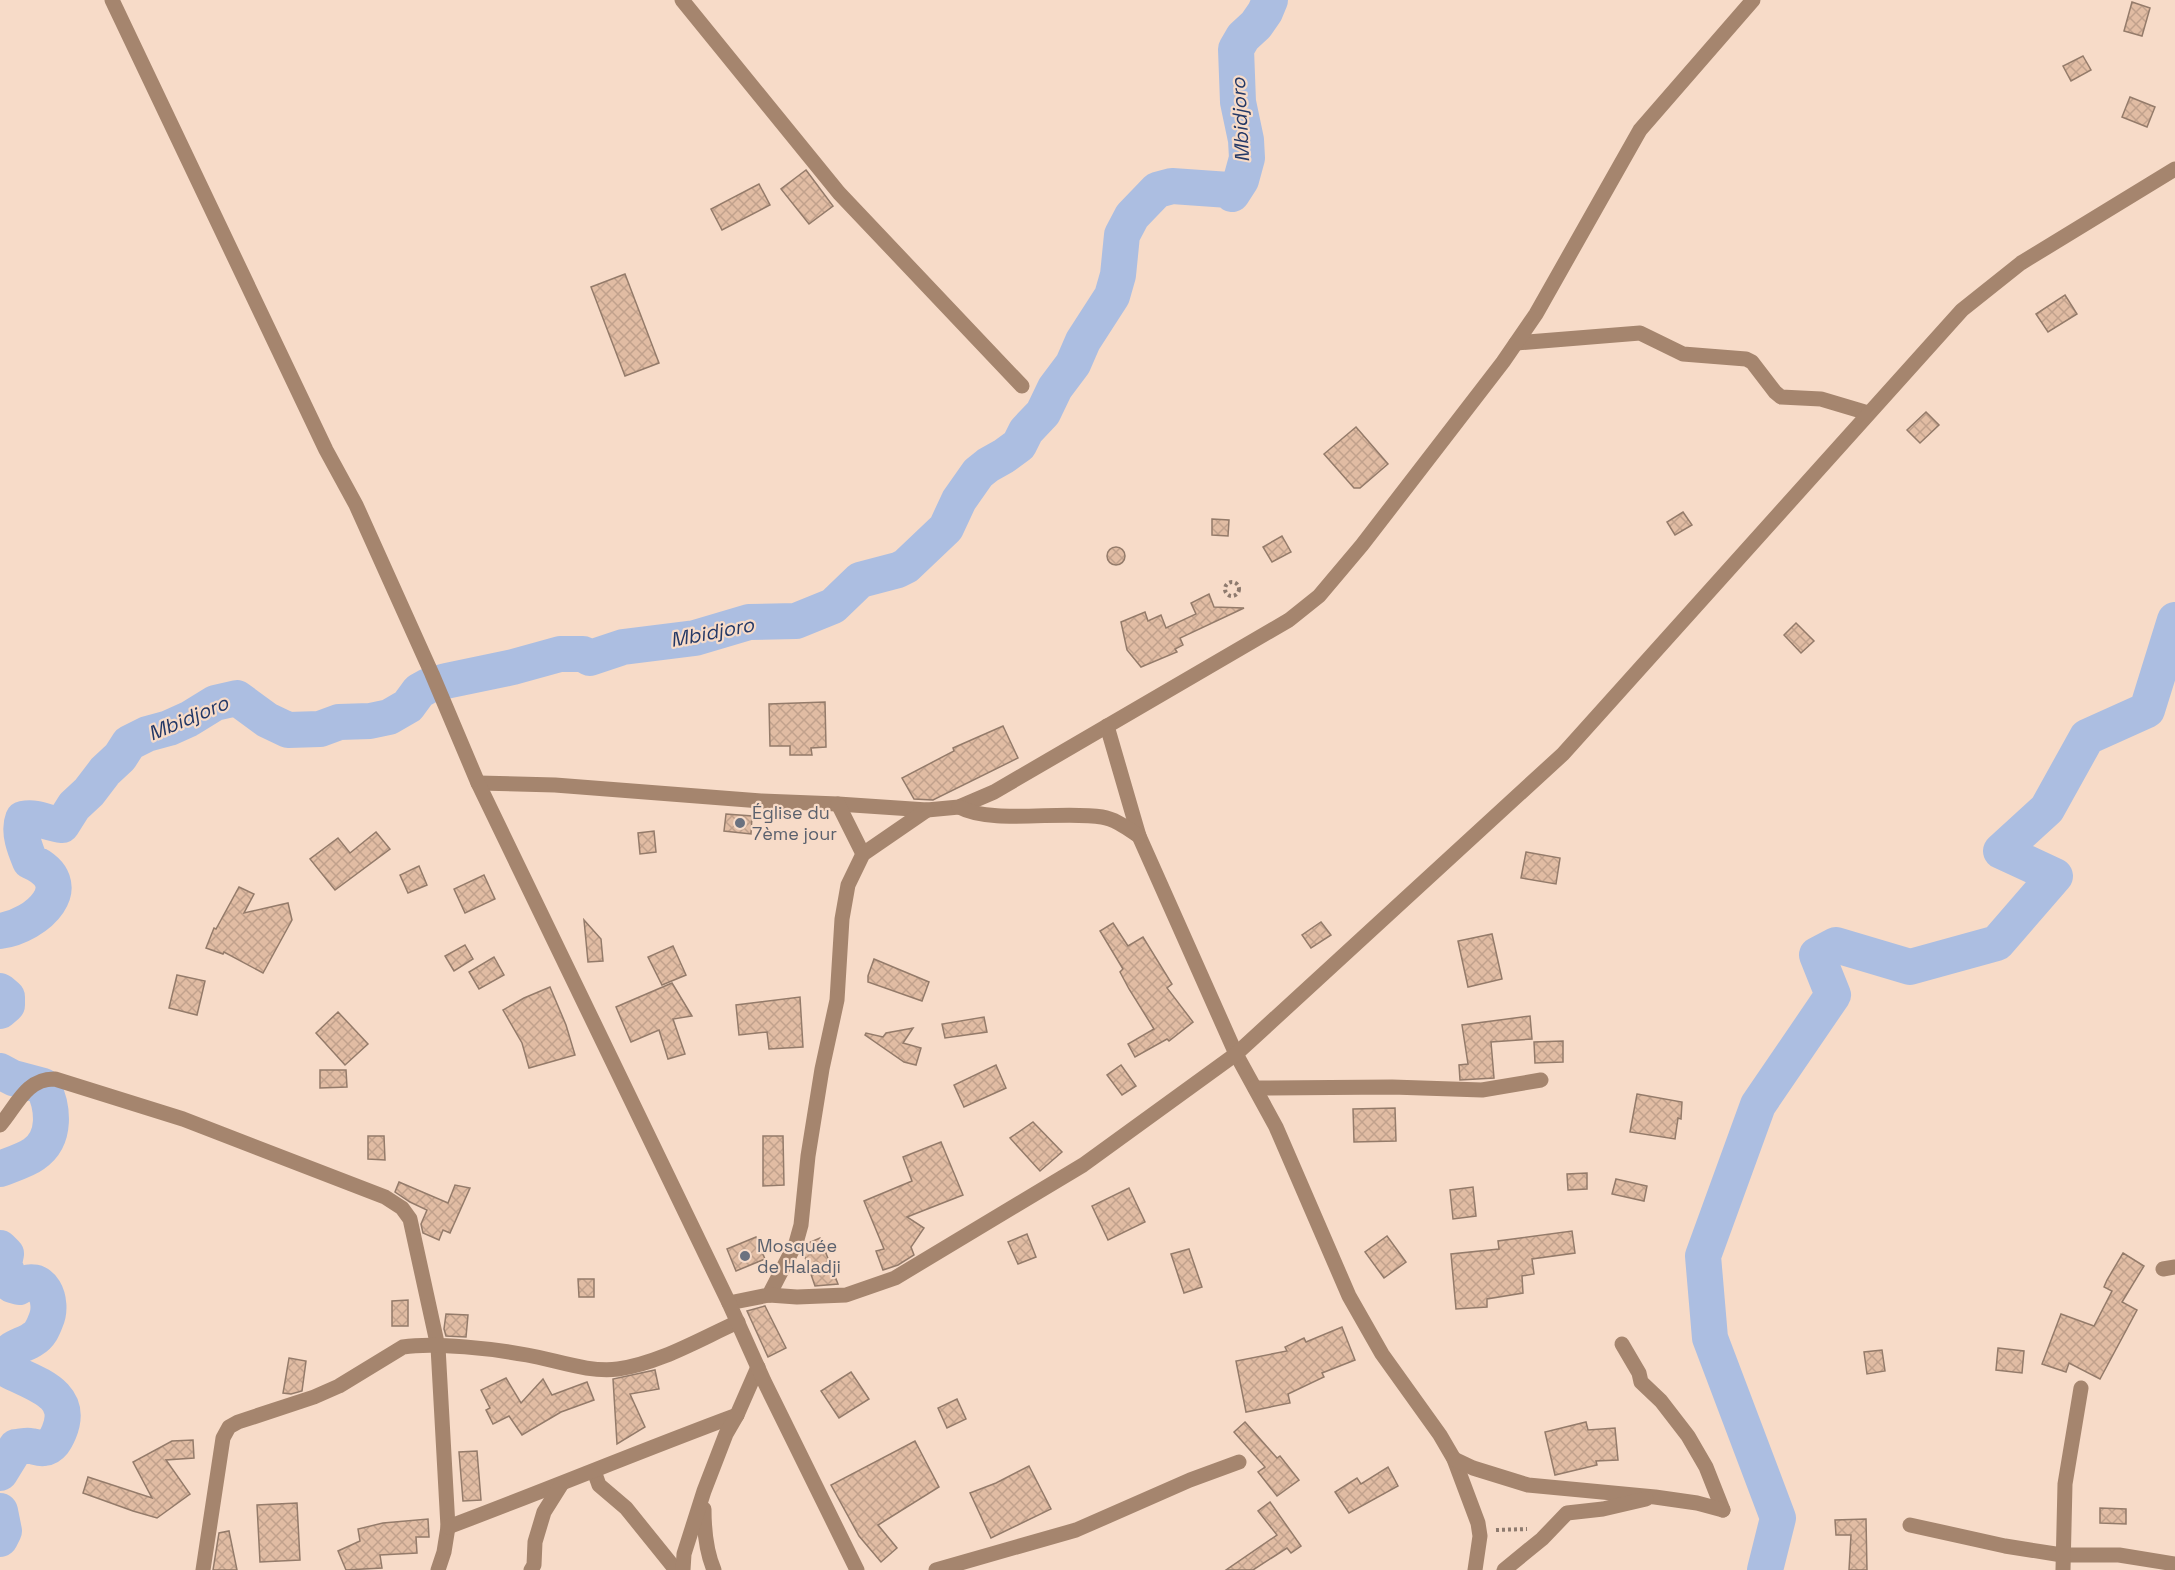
<svg xmlns="http://www.w3.org/2000/svg" width="2175" height="1570" viewBox="0 0 2175 1570" font-family="'Space Grotesk',sans-serif">
	<style>
		.lines { fill: none; stroke-linecap: round; stroke-linejoin: round }
		.river { stroke: #acbee1; stroke-width: 36 }
		.building { fill: url(#building-cross-hatch); stroke: #947b6a; stroke-width: 1.5 }
		.path { stroke: #8d7a6e; stroke-width: 4; stroke-dasharray: 3 3; stroke-linecap: butt }
		.minor { stroke: #a5856e; stroke-width: 15 }
		.tertiary { stroke: #a5856e; stroke-width: 15 }
		.worship-dot { fill: #6b7280; stroke: #f7dbc8; stroke-width: 2 }
		.labels { text-anchor: middle; stroke-width: 4.5; stroke-linejoin: round; paint-order: stroke }
		.worship-label { font-size: 18px; fill: #5b616d; stroke: #f7dbc8; text-anchor: start }
		.water-label { font-size: 20px; font-style: italic; fill: #233866; stroke: #f7dbc8 }
	</style>
	<defs>
		<pattern id="building-cross-hatch" width="8" height="8" patternUnits="userSpaceOnUse" patternTransform="scale(1.5)"><rect width="8" height="8" fill="#e1bca3"/><path d="M0 0l8 8M0 8l8-8" fill="none" stroke="#c1a18c"/></pattern>
	</defs>
	<rect width="100%" height="100%" fill="#f7dbc8"/>
	<g class="lines">
		<g class="river">
			<path d="M 0,931 C 37,926 82,884 30,861 C 25,849 18,832 23,819 C 38,816 48,824 62,825 L 74,806 L 89,792 L 105,771 L 120,757 L 129,743 L 147,734 L 169,728 L 189,719 L 215,703 L 237,698 L 267,720 L 288,730 L 320,729 L 339,722 L 370,721 L 389,717 L 408,706 L 419,691 L 428,686 L 446,681 L 513,667 L 560,654 L 583,654 L 590,658 L 623,647 L 695,638 L 749,622 L 796,621 L 833,606 L 860,580 L 898,570 L 906,566 L 946,528 L 959,500 L 978,473 L 988,465 L 1004,456 L 1019,445 L 1026,431 L 1043,413 L 1055,388 L 1073,364 L 1083,341 L 1112,296 L 1118,275 L 1122,235 L 1132,216 L 1157,190 L 1172,186 L 1229,190 L 1232,194 L 1241,180 L 1247,158 L 1246,140 L 1238,102 L 1236,49 L 1243,37 L 1256,25 L 1265,12 L 1270,0"/>
			<path d="M 0,991 L 7,997 L 7,1005 L 0,1011"/>
			<path d="M 0,1071 L 13,1078 L 43,1086 C 53,1107 57,1138 34,1154 C 26,1160 10,1165 0,1169"/>
			<path d="M 0,1248 L 6,1254 L 4,1264 L 12,1285 L 19,1287 C 42,1270 54,1302 46,1320 C 43,1328 40,1335 33,1339 C 21,1348 0,1346 8,1370 C 34,1384 75,1393 59,1432 C 56,1439 52,1447 44,1448 C 39,1449 35,1446 30,1446 C 26,1445 21,1447 16,1447 L 0,1473"/>
			<path d="M 0,1511 L 4,1531 L 0,1539"/>
			<path d="M 1765,1570 L 1778,1518 L 1710,1338 L 1703,1256 L 1758,1105 L 1833,995 L 1817,955 L 1836,945 L 1910,967 L 1997,943 L 2055,876 L 2001,851 L 2047,809 L 2087,737 L 2147,710 L 2175,620"/>
		</g>
	</g>
	<g class="building">
		<path d="M 2132,2 L 2150,8 L 2142,36 L 2124,31 Z"/>
		<path d="M 2083,56 L 2091,70 L 2071,81 L 2063,66 Z"/>
		<path d="M 2130,97 L 2155,107 L 2147,127 L 2122,117 Z"/>
		<path d="M 806,170 L 833,206 L 809,224 L 781,189 Z"/>
		<path d="M 759,184 L 770,205 L 722,230 L 711,209 Z"/>
		<path d="M 625,274 L 659,363 L 625,376 L 591,287 Z"/>
		<path d="M 2065,295 L 2077,314 L 2048,332 L 2036,314 Z"/>
		<path d="M 1926,412 L 1939,425 L 1920,443 L 1907,430 Z"/>
		<path d="M 1356,427 L 1388,464 L 1360,488 L 1354,488 L 1324,454 Z"/>
		<path d="M 1683,512 L 1692,525 L 1675,535 L 1667,522 Z"/>
		<path d="M 1212,519 L 1229,520 L 1228,536 L 1212,535 Z"/>
		<path d="M 1282,536 L 1291,552 L 1272,562 L 1263,547 Z"/>
		<circle cx="1116" cy="556" r="9"/>
		<path d="M 1209,594 L 1214,607 L 1244,608 L 1180,638 L 1183,645 L 1175,649 L 1177,652 L 1141,667 L 1127,650 L 1121,622 L 1145,612 L 1148,621 L 1161,615 L 1166,628 L 1196,614 L 1191,603 Z"/>
		<path d="M 1796,623 L 1814,641 L 1801,653 L 1784,635 Z"/>
		<path d="M 825,702 L 826,747 L 811,748 L 812,755 L 790,755 L 790,746 L 770,746 L 769,704 Z"/>
		<path d="M 1003,726 L 1018,758 L 933,800 L 914,799 L 902,778 L 954,751 L 953,748 Z"/>
		<path d="M 726,814 L 752,816 L 751,834 L 724,831 Z"/>
		<path d="M 654,831 L 656,852 L 640,854 L 638,833 Z"/>
		<path d="M 376,832 L 390,849 L 335,890 L 310,859 L 338,838 L 350,853 Z"/>
		<path d="M 1526,852 L 1560,858 L 1556,884 L 1521,878 Z"/>
		<path d="M 419,866 L 427,885 L 408,893 L 400,875 Z"/>
		<path d="M 484,875 L 495,899 L 465,913 L 454,889 Z"/>
		<path d="M 239,887 L 254,894 L 244,913 L 288,903 L 292,920 L 263,973 L 224,952 L 223,954 L 206,948 L 214,928 L 216,929 Z"/>
		<path d="M 584,920 L 601,939 L 603,961 L 588,962 Z"/>
		<path d="M 1321,922 L 1331,935 L 1311,948 L 1302,935 Z"/>
		<path d="M 1113,923 L 1128,946 L 1143,937 L 1172,984 L 1167,988 L 1193,1022 L 1169,1041 L 1167,1039 L 1135,1057 L 1128,1044 L 1154,1029 L 1129,989 L 1120,972 L 1123,969 L 1100,931 Z"/>
		<path d="M 1492,934 L 1502,979 L 1468,987 L 1458,941 Z"/>
		<path d="M 465,945 L 473,959 L 454,971 L 445,956 Z"/>
		<path d="M 673,946 L 686,975 L 662,985 L 648,957 Z"/>
		<path d="M 494,957 L 504,975 L 479,989 L 469,972 Z"/>
		<path d="M 874,959 L 929,982 L 922,1001 L 868,982 L 868,976 Z"/>
		<path d="M 177,975 L 205,981 L 197,1015 L 169,1008 Z"/>
		<path d="M 672,983 L 692,1016 L 673,1019 L 685,1054 L 668,1059 L 659,1030 L 631,1042 L 616,1007 Z"/>
		<path d="M 550,987 L 566,1025 L 575,1055 L 529,1068 L 522,1043 L 503,1010 L 524,998 Z"/>
		<path d="M 800,997 L 803,1047 L 769,1049 L 767,1032 L 739,1035 L 736,1005 Z"/>
		<path d="M 338,1012 L 368,1044 L 345,1065 L 316,1033 Z"/>
		<path d="M 1530,1016 L 1532,1039 L 1491,1042 L 1494,1078 L 1460,1080 L 1459,1065 L 1468,1064 L 1462,1025 Z"/>
		<path d="M 984,1017 L 987,1032 L 945,1038 L 942,1024 Z"/>
		<path d="M 913,1028 L 903,1043 L 921,1048 L 916,1065 L 904,1062 L 865,1035 L 866,1033 L 883,1037 L 886,1033 Z"/>
		<path d="M 1563,1041 L 1563,1062 L 1535,1063 L 1534,1042 Z"/>
		<path d="M 996,1065 L 1006,1088 L 964,1107 L 954,1085 Z"/>
		<path d="M 1121,1065 L 1136,1086 L 1122,1095 L 1107,1075 Z"/>
		<path d="M 320,1070 L 346,1070 L 347,1087 L 320,1088 Z"/>
		<path d="M 1637,1094 L 1682,1102 L 1681,1119 L 1678,1118 L 1675,1139 L 1630,1132 Z"/>
		<path d="M 1395,1108 L 1396,1141 L 1354,1142 L 1353,1109 Z"/>
		<path d="M 1033,1122 L 1062,1152 L 1040,1171 L 1010,1138 Z"/>
		<path d="M 368,1136 L 384,1136 L 385,1160 L 368,1159 Z"/>
		<path d="M 763,1136 L 783,1136 L 784,1185 L 763,1186 Z"/>
		<path d="M 941,1142 L 963,1195 L 907,1217 L 924,1228 L 911,1247 L 914,1255 L 898,1265 L 883,1270 L 876,1251 L 884,1249 L 864,1201 L 912,1181 L 903,1157 Z"/>
		<path d="M 1587,1173 L 1587,1189 L 1568,1190 L 1567,1174 Z"/>
		<path d="M 1616,1179 L 1647,1186 L 1644,1201 L 1612,1194 Z"/>
		<path d="M 399,1182 L 448,1203 L 455,1185 L 470,1188 L 450,1233 L 443,1230 L 439,1240 L 423,1233 L 421,1224 L 427,1210 L 410,1202 L 395,1192 Z"/>
		<path d="M 1473,1187 L 1476,1216 L 1453,1219 L 1450,1190 Z"/>
		<path d="M 1129,1188 L 1145,1222 L 1108,1240 L 1092,1206 Z"/>
		<path d="M 1572,1231 L 1575,1253 L 1532,1259 L 1534,1274 L 1522,1276 L 1523,1293 L 1487,1299 L 1487,1307 L 1456,1309 L 1451,1254 L 1499,1249 L 1498,1241 Z"/>
		<path d="M 1027,1234 L 1036,1257 L 1018,1264 L 1008,1242 Z"/>
		<path d="M 1387,1236 L 1406,1262 L 1384,1278 L 1365,1252 Z"/>
		<path d="M 756,1237 L 765,1259 L 736,1271 L 727,1249 Z"/>
		<path d="M 820,1238 L 838,1284 L 815,1286 L 803,1251 L 806,1244 Z"/>
		<path d="M 1189,1249 L 1202,1287 L 1184,1293 L 1171,1254 Z"/>
		<path d="M 2123,1253 L 2144,1266 L 2122,1302 L 2137,1310 L 2100,1379 L 2069,1363 L 2066,1372 L 2042,1364 L 2061,1314 L 2094,1326 L 2112,1291 L 2104,1287 L 2107,1280 Z"/>
		<path d="M 578,1279 L 594,1279 L 594,1297 L 579,1297 Z"/>
		<path d="M 408,1300 L 408,1326 L 392,1326 L 392,1301 Z"/>
		<path d="M 765,1306 L 786,1348 L 768,1357 L 747,1311 Z"/>
		<path d="M 446,1314 L 468,1315 L 466,1337 L 446,1336 L 444,1329 Z"/>
		<path d="M 1342,1327 L 1355,1360 L 1322,1373 L 1324,1377 L 1288,1394 L 1290,1403 L 1246,1412 L 1236,1361 L 1287,1351 L 1285,1347 L 1304,1338 L 1306,1342 Z"/>
		<path d="M 1998,1348 L 2024,1351 L 2022,1373 L 1996,1370 Z"/>
		<path d="M 1882,1350 L 1885,1371 L 1867,1374 L 1864,1352 Z"/>
		<path d="M 289,1358 L 306,1361 L 302,1391 L 291,1394 L 283,1393 Z"/>
		<path d="M 655,1370 L 659,1389 L 630,1394 L 645,1427 L 617,1444 L 613,1379 Z"/>
		<path d="M 851,1372 L 869,1399 L 839,1418 L 821,1391 Z"/>
		<path d="M 506,1378 L 521,1403 L 543,1379 L 552,1395 L 587,1382 L 594,1400 L 561,1412 L 522,1435 L 509,1416 L 493,1424 L 486,1410 L 490,1408 L 481,1390 Z"/>
		<path d="M 957,1399 L 966,1419 L 947,1428 L 938,1408 Z"/>
		<path d="M 1245,1422 L 1277,1458 L 1280,1456 L 1299,1480 L 1277,1496 L 1258,1472 L 1265,1467 L 1234,1432 Z"/>
		<path d="M 1586,1422 L 1588,1430 L 1615,1428 L 1618,1460 L 1596,1461 L 1597,1465 L 1555,1475 L 1545,1432 Z"/>
		<path d="M 193,1440 L 194,1458 L 166,1460 L 190,1494 L 157,1518 L 133,1511 L 83,1493 L 88,1477 L 152,1498 L 133,1462 L 172,1441 Z"/>
		<path d="M 915,1441 L 939,1487 L 878,1525 L 897,1548 L 881,1562 L 859,1536 L 831,1485 Z"/>
		<path d="M 477,1451 L 481,1500 L 463,1501 L 459,1452 Z"/>
		<path d="M 1029,1466 L 1051,1509 L 991,1538 L 970,1493 L 996,1483 Z"/>
		<path d="M 1388,1467 L 1398,1486 L 1349,1513 L 1335,1492 L 1357,1478 L 1361,1484 Z"/>
		<path d="M 1270,1502 L 1301,1546 L 1291,1553 L 1287,1548 L 1253,1570 L 1226,1570 L 1277,1535 L 1258,1511 Z"/>
		<path d="M 297,1503 L 300,1560 L 260,1562 L 257,1505 Z"/>
		<path d="M 2100,1508 L 2126,1509 L 2126,1524 L 2100,1523 Z"/>
		<path d="M 428,1519 L 429,1537 L 416,1537 L 417,1553 L 380,1555 L 382,1568 L 346,1570 L 338,1551 L 360,1541 L 358,1529 L 383,1523 Z"/>
		<path d="M 1866,1519 L 1867,1570 L 1849,1570 L 1851,1535 L 1836,1535 L 1835,1520 Z"/>
		<path d="M 229,1531 L 237,1570 L 213,1570 L 219,1533 Z"/>
	</g>
	<g class="lines">
		<g class="path">
			<circle cx="1232" cy="589" r="7"/>
			<path d="M 1496,1530 L 1527,1529"/>
		</g>
		<g class="minor">
			<path d="M 682,0 L 839,193 L 1022,386"/>
			<path d="M 1516,343 L 1640,333 L 1683,354 L 1746,359 L 1752,362 L 1775,392 L 1781,397 L 1821,399 L 1868,413"/>
			<path d="M 1107,726 L 1139,836 L 1236,1054 L 1276,1127 L 1349,1296 L 1382,1354 L 1440,1435 L 1454,1459 L 1478,1523 L 1480,1536 L 1475,1570"/>
			<path d="M 478,783 L 555,785 L 761,801 L 838,804 L 927,810 L 959,807 L 994,792 L 1289,620 L 1319,596 L 1362,545 L 1503,362 L 1536,314 L 1640,130 L 1753,0"/>
			<path d="M 838,804 L 863,854"/>
			<path d="M 959,807 C 992,825 1062,810 1102,817 C 1115,819 1127,828 1139,836"/>
			<path d="M 1255,1088 L 1392,1087 L 1482,1090 L 1541,1080"/>
			<path d="M 0,1125 C 16,1107 26,1078 55,1079 L 183,1119 L 385,1197 L 402,1208 L 410,1219 L 438,1347 L 448,1527 L 444,1552 L 438,1570"/>
			<path d="M 2163,1269 L 2175,1267"/>
			<path d="M 769,1295 L 796,1243 L 801,1225 L 808,1156 L 822,1069 L 837,1000 L 842,919 L 848,885 L 863,854 L 927,810"/>
			<path d="M 729,1303 L 769,1295 L 797,1297 L 846,1295 L 895,1278 L 1083,1165 L 1236,1054 L 1563,754 L 1962,310 L 2021,263 L 2175,169"/>
			<path d="M 1622,1344 L 1639,1373 L 1641,1382 L 1661,1401 L 1688,1436 L 1706,1467 L 1723,1510"/>
			<path d="M 1454,1459 L 1473,1468 L 1528,1485 L 1655,1497 L 1697,1503 L 1723,1510"/>
			<path d="M 594,1471 L 599,1485 L 626,1508 L 676,1570"/>
			<path d="M 704,1509 C 704,1529 706,1551 714,1570"/>
			<path d="M 1910,1525 L 2005,1546 L 2062,1555 L 2119,1555 L 2175,1564"/>
			<path d="M 448,1527 C 544,1491 640,1451 737,1415"/>
			<path d="M 203,1570 L 223,1438 L 229,1427 L 238,1422 L 314,1397 L 339,1386 L 403,1347 C 435,1342 495,1349 527,1355 C 556,1360 589,1373 618,1369 C 660,1363 700,1339 738,1322"/>
			<path d="M 531,1570 L 534,1565 L 535,1542 L 544,1512 L 561,1485"/>
			<path d="M 683,1570 L 684,1554 L 704,1491 L 726,1434 L 737,1415 L 758,1367"/>
			<path d="M 936,1570 L 1076,1530 L 1190,1480 L 1239,1462"/>
			<path d="M 1504,1570 L 1542,1539 L 1567,1513 L 1603,1509 L 1646,1499"/>
			<path d="M 2063,1570 L 2065,1484 L 2081,1388"/>
		</g>
		<path class="tertiary" d="M 112,0 L 326,450 L 356,505 L 432,674 L 478,783 L 729,1303 L 764,1381 L 857,1570"/>
	</g>
	<g class="worship-dot">
		<circle cx="740" cy="823" r="6"/>
		<circle cx="745" cy="1256" r="6"/>
	</g>
	<g class="labels">
		<g class="worship-label">
			<text x="752" y="819">Église du<tspan x="752" dy="21">7ème jour</tspan></text>
			<text x="757" y="1252">Mosquée<tspan x="757" dy="21">de Haladji</tspan></text>
		</g>
		<g class="water-label">
			<text transform="translate(1240 120) rotate(-93)" y="7">Mbidjoro</text>
			<text transform="translate(712 632) rotate(-11)" y="7">Mbidjoro</text>
			<text transform="translate(188 718) rotate(-23)" y="7">Mbidjoro</text>
		</g>
	</g>
</svg>
